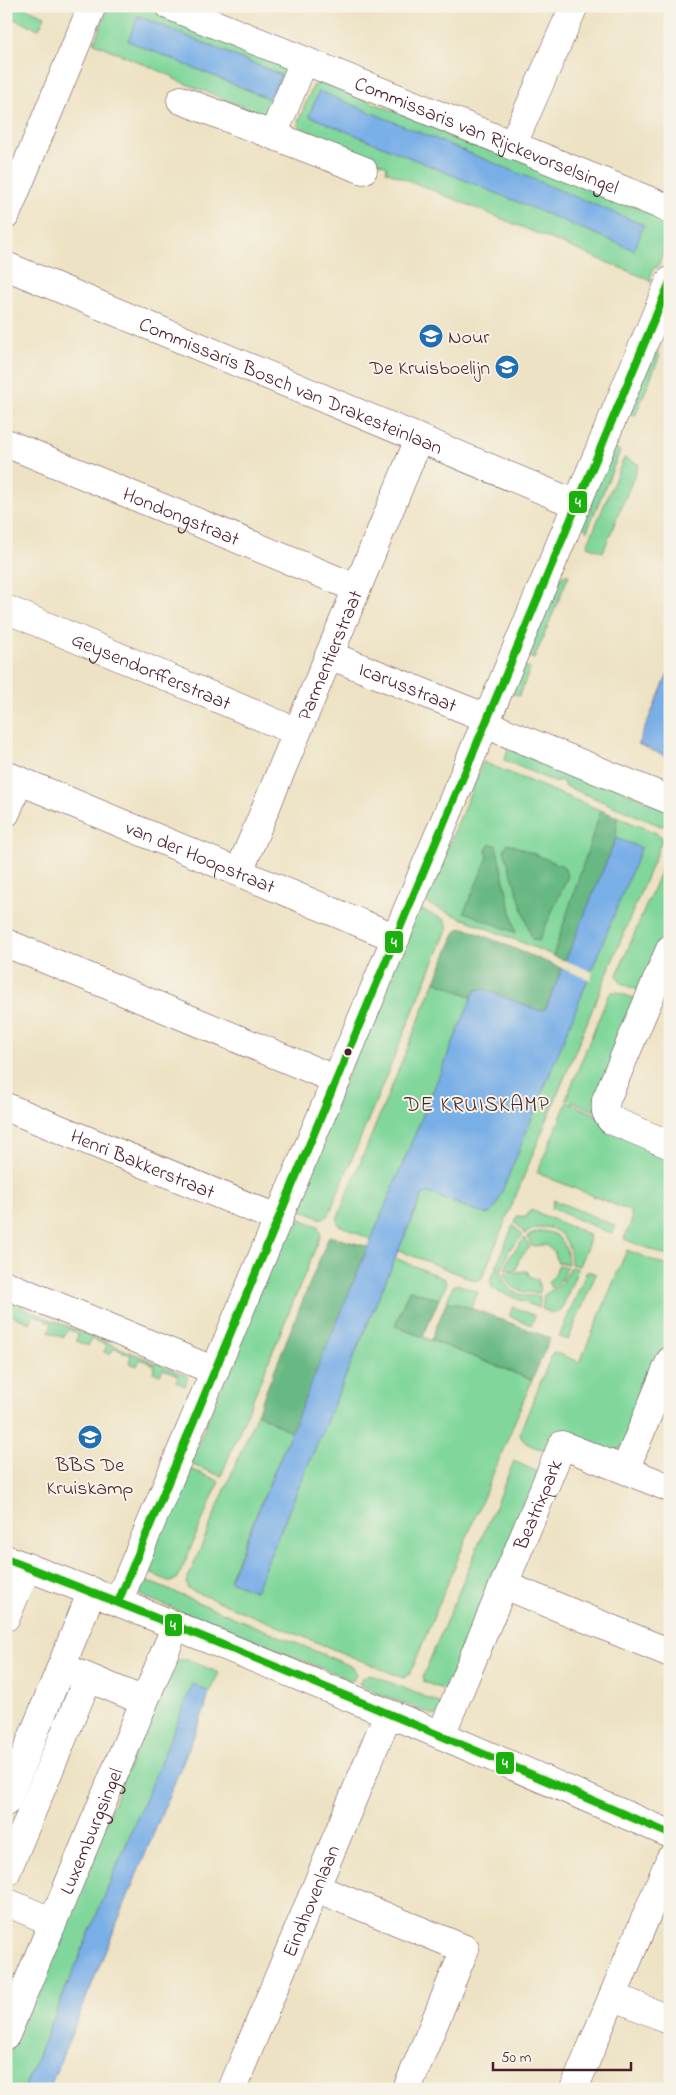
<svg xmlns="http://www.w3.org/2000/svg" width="676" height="2095" viewBox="0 0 676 2095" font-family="'Indie Flower',sans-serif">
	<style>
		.green { fill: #81d79b; stroke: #667b63; fill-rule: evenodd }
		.forest { fill: #68b883; stroke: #596c57 }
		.water { fill: #79afe7; stroke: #626789 }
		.pier { fill: #ede2c3 }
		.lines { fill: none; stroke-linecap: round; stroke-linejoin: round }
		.minor-casing { stroke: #623c42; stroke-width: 29 }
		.minor { stroke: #fff; stroke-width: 28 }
		.bus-1-casing { stroke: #f7f3e8; stroke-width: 11 }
		.bus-1 { stroke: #1ab10f; stroke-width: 8 }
		.bus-dot { fill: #4a1f2b; stroke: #f7f3e8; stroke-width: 2 }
		.labels { text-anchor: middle; stroke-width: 4; stroke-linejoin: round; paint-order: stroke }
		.street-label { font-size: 20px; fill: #4a1f2b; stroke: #f7f3e8 }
		.poi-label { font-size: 20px; fill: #4a1f2b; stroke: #f7f3e8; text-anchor: start }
		.neighbourhood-label { font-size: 21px; letter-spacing: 1px; fill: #4a1f2b; stroke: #f7f3e8 }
		.line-badge { stroke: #f7f3e8; stroke-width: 2 }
		.badge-label { font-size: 14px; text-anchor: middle; font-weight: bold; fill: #fff }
	</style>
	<rect width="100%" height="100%" fill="#f7f3e8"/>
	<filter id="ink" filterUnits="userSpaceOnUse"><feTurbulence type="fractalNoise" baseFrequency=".02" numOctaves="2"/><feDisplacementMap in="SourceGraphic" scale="10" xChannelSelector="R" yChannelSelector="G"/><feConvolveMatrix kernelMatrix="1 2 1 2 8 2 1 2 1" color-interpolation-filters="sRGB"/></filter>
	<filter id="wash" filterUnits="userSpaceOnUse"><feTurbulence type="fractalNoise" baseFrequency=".0096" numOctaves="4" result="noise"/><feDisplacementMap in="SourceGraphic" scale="20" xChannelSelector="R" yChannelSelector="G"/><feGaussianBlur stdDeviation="1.12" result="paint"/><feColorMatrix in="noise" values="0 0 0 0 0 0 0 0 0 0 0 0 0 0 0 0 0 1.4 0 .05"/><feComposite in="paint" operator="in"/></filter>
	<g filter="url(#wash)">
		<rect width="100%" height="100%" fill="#ede2c3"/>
		<g class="green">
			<path d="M 6,6 L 21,6 L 45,16 L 39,29 L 6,16 Z"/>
			<path d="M 109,6 L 156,6 L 284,59 L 289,69 L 269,117 L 174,79 L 174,77 L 94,43 ZM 139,16 L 281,75 L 270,99 L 129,41 Z"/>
			<path d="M 321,82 L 668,219 L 666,224 L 670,236 L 657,268 L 654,267 L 650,278 L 652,279 L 650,283 L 650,280 L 386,171 L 387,166 L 299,128 L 298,122 L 313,86 Z"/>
			<path d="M 648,350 L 660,355 L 635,416 L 623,411 Z"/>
			<path d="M 608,446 L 620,451 L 587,531 L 577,521 Z"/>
			<path d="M 624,458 L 639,464 L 603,552 L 587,546 Z"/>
			<path d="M 562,575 L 569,575 L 534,659 L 522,654 Z"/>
			<path d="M 518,664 L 530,669 L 519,696 L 507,691 Z"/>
			<path d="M 510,744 L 670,810 L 670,824 L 661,826 L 563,785 L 564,782 L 558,780 L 557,783 L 504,760 Z"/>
			<path d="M 483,762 L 656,833 L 661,836 L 662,840 L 482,1278 L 476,1281 L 398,1250 L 423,1194 L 428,1193 L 485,1214 L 616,838 L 567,961 L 425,903 Z"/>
			<path d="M 670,848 L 670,925 L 642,992 L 621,983 L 617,975 Z"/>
			<path d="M 417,908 L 445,920 L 448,927 L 329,1214 L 324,1218 L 319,1218 L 293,1206 Z"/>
			<path d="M 435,981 L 472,997 L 372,1240 L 339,1225 L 337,1220 L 339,1214 Z"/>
			<path d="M 612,992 L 617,992 L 639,1000 L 595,1111 L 566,1099 L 608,996 Z"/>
			<path d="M 567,1102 L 595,1114 L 670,1153 L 670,1257 L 624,1239 L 632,1220 L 630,1211 L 537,1173 Z"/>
			<path d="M 554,1200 L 616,1226 L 612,1234 L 551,1208 Z"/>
			<path d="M 531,1210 L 588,1234 L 589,1242 L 579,1266 L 571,1264 C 572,1237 551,1216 525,1234 L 515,1222 L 517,1216 L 526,1217 Z"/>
			<path d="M 290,1215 L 318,1226 L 321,1235 L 221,1476 L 190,1464 Z"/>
			<path d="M 513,1225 L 523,1236 L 509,1250 L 502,1269 L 496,1267 Z"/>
			<path d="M 541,1231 C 560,1232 568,1245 568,1264 L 557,1262 L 555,1253 L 546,1245 L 532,1246 L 527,1236 Z"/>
			<path d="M 525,1238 L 530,1247 L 519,1259 L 516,1270 L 505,1270 L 510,1256 Z"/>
			<path d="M 627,1250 L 670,1267 L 670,1336 L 626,1442 L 622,1447 L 613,1452 C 595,1452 520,1458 520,1432 L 553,1352 L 580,1362 Z"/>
			<path d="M 395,1258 L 445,1279 L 446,1285 L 439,1299 L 409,1291 L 395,1326 L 532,1380 L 410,1674 L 403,1678 L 188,1589 L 186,1583 L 257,1413 L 291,1432 L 229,1580 L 255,1591 Z"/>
			<path d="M 558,1265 L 567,1267 L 562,1279 L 552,1288 L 548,1282 L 555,1275 Z"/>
			<path d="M 571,1267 L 578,1269 L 561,1310 L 554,1314 L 542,1309 L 544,1295 L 561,1284 Z"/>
			<path d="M 495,1270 L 502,1272 C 505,1293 522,1297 540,1296 L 539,1308 L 493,1289 L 490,1280 Z"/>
			<path d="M 527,1271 L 531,1278 L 538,1279 L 540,1293 C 525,1293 508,1291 505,1273 Z"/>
			<path d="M 587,1271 L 596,1274 L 568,1340 L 559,1337 Z"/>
			<path d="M 457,1284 L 478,1292 L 471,1308 L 447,1301 L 453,1286 Z"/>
			<path d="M 6,1301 L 188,1376 L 185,1386 L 176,1382 L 178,1375 L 163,1369 L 160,1375 L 153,1372 L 155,1365 L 140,1359 L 137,1366 L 129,1363 L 131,1355 L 114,1348 L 110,1355 L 104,1352 L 107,1345 L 91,1339 L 88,1346 L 76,1341 L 78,1334 L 68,1329 L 63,1338 L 49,1332 L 52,1323 L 33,1315 L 30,1323 L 6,1313 Z"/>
			<path d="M 513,1307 L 535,1316 L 531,1325 L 509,1316 Z"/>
			<path d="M 514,1461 L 542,1474 L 450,1692 L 424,1682 L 423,1676 Z"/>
			<path d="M 188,1468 L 219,1481 L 178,1578 L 171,1582 L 143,1570 Z"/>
			<path d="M 140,1578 L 353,1667 L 356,1674 L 353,1681 L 142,1596 L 137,1589 Z"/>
			<path d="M 178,1660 L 189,1660 L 219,1673 L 209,1692 L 193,1685 L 24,2089 L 6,2089 L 6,2061 L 170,1668 Z"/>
			<path d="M 370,1674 L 444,1705 L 436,1716 L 376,1693 L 359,1684 L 362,1678 Z"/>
		</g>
		<g class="forest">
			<path d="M 601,810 L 617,817 L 616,838 L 567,961 L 553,956 Z"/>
			<path d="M 508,843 L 563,866 L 568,876 L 539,941 L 532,939 L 504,850 Z"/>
			<path d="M 490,844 L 496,845 L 516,933 L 464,912 L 488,857 L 486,850 Z"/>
			<path d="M 465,928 L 563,969 L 546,1008 L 540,1011 L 476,990 L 472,997 L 435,981 L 456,932 L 459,929 Z"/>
			<path d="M 329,1236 L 369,1247 L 291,1432 L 257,1413 Z"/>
			<path d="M 409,1290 L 439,1299 L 423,1337 L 395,1326 Z"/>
			<path d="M 447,1301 L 471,1308 L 550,1338 L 532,1380 L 431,1340 Z"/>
		</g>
		<g class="water">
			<path d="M 138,16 L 281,75 L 270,99 L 128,41 Z"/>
			<path d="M 319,91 L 644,225 L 634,250 L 309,116 Z"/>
			<path d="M 670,669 L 670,758 L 638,744 Z"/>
			<path d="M 616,838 L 641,848 L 496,1207 L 490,1213 L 485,1214 L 429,1193 L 423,1194 L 421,1197 L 255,1591 L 229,1581 L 472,997 L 476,990 L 483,989 L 540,1011 L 546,1008 Z"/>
			<path d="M 193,1684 L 209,1692 L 205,1708 L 49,2089 L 24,2089 Z"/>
		</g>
		<path class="pier" d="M 564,960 L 593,972 L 590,980 L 561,968 Z"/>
	</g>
	<g filter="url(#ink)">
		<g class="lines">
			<defs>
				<g id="minor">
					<path id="s1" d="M 170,6 L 670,209"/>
					<path d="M 181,100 L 363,170"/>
					<path d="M 273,135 L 304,61"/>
					<path d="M 512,146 L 574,6"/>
					<path d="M 6,215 L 92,6"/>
					<path id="s2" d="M 6,266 L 576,504"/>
					<path id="s3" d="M 6,443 L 356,588"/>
					<path id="s4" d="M 6,609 L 297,732"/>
					<path id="s5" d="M 329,655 L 487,718"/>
					<path d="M 485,724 L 670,800"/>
					<path id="s6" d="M 6,775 L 396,938"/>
					<path d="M 6,813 L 19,781"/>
					<path id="s7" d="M 239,872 L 419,439"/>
					<path d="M 6,943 L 337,1080"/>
					<path d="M 670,949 L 606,1100 C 605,1109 605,1113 611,1120 L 670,1145"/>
					<path id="s8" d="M 6,1107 L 279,1219"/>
					<path d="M 6,1285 L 215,1371"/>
					<path d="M 625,1470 L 670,1488"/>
					<path d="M 6,1559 L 118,1602 L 441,1735 L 670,1834"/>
					<path d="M 504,1585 L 670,1653"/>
					<path d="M 118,1602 L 670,281"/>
					<path d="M 6,1617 L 27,1567"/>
					<path d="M 72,1671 L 144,1701"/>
					<path id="s9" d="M 441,1735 L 562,1445 L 625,1470 L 670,1361"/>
					<path d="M 6,1802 L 92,1591"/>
					<path d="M 6,1873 L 88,1678"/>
					<path d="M 316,1888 L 465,1949 L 407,2089"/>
					<path d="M 6,1902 L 53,1922"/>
					<path d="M 613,1996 L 670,2020"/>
					<path id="s10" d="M 6,2035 L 176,1625"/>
					<path id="s11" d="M 232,2089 L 388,1714"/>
					<path d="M 574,2089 L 670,1859"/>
				</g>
			</defs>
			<use href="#minor" class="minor-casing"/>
			<use href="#minor" class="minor"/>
			<defs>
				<g id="bus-1">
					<path d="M 6,1559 C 230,1645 450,1739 670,1834"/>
					<path d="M 118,1602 L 670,282"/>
				</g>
			</defs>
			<use href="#bus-1" class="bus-1-casing"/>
			<use href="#bus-1" class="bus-1"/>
		</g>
	</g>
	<defs>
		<symbol id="school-disc" viewBox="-11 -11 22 22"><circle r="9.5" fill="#1f6fb2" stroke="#f7f3e8"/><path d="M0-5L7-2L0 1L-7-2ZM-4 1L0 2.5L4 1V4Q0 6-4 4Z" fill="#fff"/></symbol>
	</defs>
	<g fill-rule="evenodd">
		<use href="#school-disc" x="417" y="322" width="28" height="28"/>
		<use href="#school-disc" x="493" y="353" width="28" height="28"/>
		<use href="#school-disc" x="76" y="1423" width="28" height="28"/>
	</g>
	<circle class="bus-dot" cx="348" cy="1052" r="4.5"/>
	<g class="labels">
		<g class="street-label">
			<text dy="7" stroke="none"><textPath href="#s1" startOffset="342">Commissaris van Rijckevorselsingel</textPath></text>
			<text dy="7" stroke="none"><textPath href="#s2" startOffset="309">Commissaris Bosch van Drakesteinlaan</textPath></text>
			<text dy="7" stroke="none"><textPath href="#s3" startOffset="190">Hondongstraat</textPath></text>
			<text dy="7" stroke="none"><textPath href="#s7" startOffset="235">Parmentierstraat</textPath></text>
			<text dy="7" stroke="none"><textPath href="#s4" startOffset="158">Geysendorfferstraat</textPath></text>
			<text dy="7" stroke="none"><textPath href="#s5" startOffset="85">Icarusstraat</textPath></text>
			<text dy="7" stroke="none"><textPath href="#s6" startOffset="211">van der Hoopstraat</textPath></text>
			<text dy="7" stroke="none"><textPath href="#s8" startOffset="148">Henri Bakkerstraat</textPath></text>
			<text dy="7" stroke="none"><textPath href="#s9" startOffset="250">Beatrixpark</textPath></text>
			<text dy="7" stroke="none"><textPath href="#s10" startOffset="221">Luxemburgsingel</textPath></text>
			<text dy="7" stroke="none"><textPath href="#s11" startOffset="204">Eindhovenlaan</textPath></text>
		</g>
		<g class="poi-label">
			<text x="448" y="343">Nour</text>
			<text x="490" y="374" text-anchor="end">De Kruisboelijn</text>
			<text x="90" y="1471" text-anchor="middle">BBS De<tspan x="90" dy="23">Kruiskamp</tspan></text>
		</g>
		<g class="neighbourhood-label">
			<text x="477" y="1111">DE KRUISKAMP</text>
		</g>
	</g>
	<g class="line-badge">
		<rect x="568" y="490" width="20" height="24" rx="5" fill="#1ab10f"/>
		<rect x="384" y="930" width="20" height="24" rx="5" fill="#1ab10f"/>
		<rect x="164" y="1613" width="19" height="24" rx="5" fill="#1ab10f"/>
		<rect x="495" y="1751" width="20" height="24" rx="5" fill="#1ab10f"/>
	</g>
	<g class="badge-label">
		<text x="578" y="507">4</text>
		<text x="394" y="947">4</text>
		<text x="173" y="1630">4</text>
		<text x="505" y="1768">4</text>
	</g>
	<rect width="676" height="2095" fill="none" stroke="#f7f3e8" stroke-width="25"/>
	<path d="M493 2062v8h138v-8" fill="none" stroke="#4a1f2b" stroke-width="2.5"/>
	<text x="501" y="2062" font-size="15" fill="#4a1f2b" stroke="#f7f3e8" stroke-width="4" paint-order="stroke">50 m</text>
</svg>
